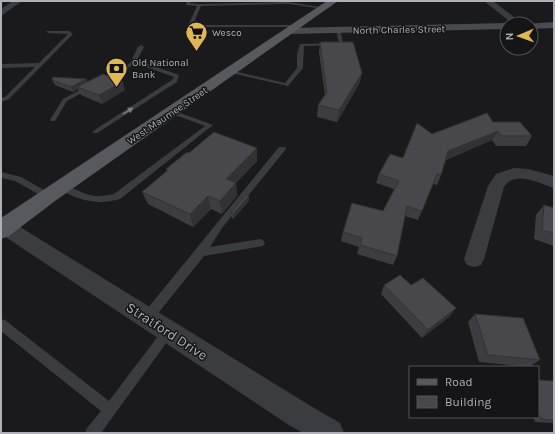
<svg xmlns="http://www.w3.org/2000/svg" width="555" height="434" viewBox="0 0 555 434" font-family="Karla,sans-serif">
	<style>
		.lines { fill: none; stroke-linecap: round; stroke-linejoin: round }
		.lane { fill: #3b3c40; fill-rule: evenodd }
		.street { fill: #3b3c40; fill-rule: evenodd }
		.secondary { fill: #4a4b50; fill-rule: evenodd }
		.primary { fill: #58595f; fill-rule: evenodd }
		.wall { fill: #3d3d41 }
		.shaded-wall { fill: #323235 }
		.building { fill: #47474c; stroke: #323235 }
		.oneway { fill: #7a7c83 }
		.labels { text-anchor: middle; stroke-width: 3; stroke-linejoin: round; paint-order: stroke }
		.far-street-label { font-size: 10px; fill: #aeb1ba; stroke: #151517 }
		.far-poi-label { font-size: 10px; fill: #aeb1ba; stroke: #151517; text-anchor: start }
		.near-street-label { font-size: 14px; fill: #aeb1ba; stroke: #151517 }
	</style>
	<rect width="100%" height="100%" fill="#1a1a1c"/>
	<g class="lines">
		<g class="lane">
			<path d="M 187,1 L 191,1 L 190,3 L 199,4 L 289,2 L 326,8 L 324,9 L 289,4 L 201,6 L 193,25 L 297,25 L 299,26 L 297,27 L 190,27 L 188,26 L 197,6 L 186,5 Z"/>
			<path d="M 338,29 L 340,30 L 344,45 L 304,46 L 303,68 L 288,86 L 227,72 L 230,70 L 285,83 L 297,68 L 297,54 L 300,44 L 339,43 L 336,30 Z"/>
			<path d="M 46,31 L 69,31 L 73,34 L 9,99 L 1,102 L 1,98 L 5,97 L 35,67 L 1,68 L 1,64 L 39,63 L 68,34 L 48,33 Z"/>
			<path d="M 141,45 L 144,47 L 136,62 L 142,62 L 179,75 L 177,82 L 97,133 L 93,133 L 93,131 L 172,80 L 174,77 L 140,65 L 133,65 L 67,101 L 55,121 L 51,121 L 50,120 L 63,99 L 130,63 L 138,47 Z"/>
			<path d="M 172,110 L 213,125 L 120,199 C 97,206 79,200 58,189 L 57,187 L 58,185 L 61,184 C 85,191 86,200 114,194 L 205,126 L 170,113 L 169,112 Z"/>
			<path d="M 279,147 L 285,147 L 286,149 L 222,228 L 210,247 L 260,239 L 263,240 L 265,243 L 263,246 L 204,256 L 151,322 L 147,323 L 143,322 L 141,318 L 143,314 Z"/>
			<path d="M 1,172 L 21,177 L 51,194 L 52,196 L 51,198 L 45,198 L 15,181 L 1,178 Z"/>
			<path d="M 1,319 L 5,320 L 109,401 L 165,327 L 169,325 L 173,327 L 175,331 L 101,433 L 85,433 L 87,428 L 101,411 L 1,331 Z"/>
		</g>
		<g class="street">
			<path d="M 13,1 L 22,1 L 1,16 L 1,9 Z"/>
			<path d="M 484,1 L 493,1 L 523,24 L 513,24 Z"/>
			<path d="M 514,168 L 528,169 L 554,176 L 554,188 C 538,183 515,170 504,187 L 484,259 L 481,265 L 474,267 L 467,265 L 464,259 L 488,186 L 496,174 Z"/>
			<path d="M 5,220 L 12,222 L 309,405 L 340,423 L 344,433 L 303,433 L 289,425 L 1,234 L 1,221 Z"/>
		</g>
		<g class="secondary">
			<path d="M 554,22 L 554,28 L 531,29 L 531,24 L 527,24 Z"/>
			<path d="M 507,23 L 511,24 L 507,24 L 507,29 L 290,34 L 286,33 L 284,31 L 286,29 L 290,28 Z"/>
		</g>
		<path class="primary" d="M 327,1 L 338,1 L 55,201 L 9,236 L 1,239 L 1,218 Z"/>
	</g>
	<g class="wall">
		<path d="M 320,42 L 362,73 L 359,84 L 337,122 L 317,117 L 318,105 L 325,95 L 319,52 Z"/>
		<path d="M 86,79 L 88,82 L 125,90 L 102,104 L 81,95 L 78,89 L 73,92 L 55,85 L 52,80 Z"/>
		<path d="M 493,122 L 532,136 L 526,146 L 496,146 L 492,140 L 446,160 L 441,175 L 437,185 L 433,184 L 418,220 L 405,216 L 397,256 L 393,265 L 357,254 L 359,247 L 341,241 L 343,232 L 383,211 L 394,189 L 376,183 L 379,174 L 403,158 L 432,134 Z"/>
		<path d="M 257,161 L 236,183 L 237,196 L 222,214 L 211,209 L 193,227 L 148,204 L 142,192 L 167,172 L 166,169 Z"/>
		<path d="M 249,201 L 233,219 L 232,218 L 231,213 Z"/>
		<path d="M 544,205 L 554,208 L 554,246 L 534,239 L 536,215 Z"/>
		<path d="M 384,285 L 411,285 L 456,308 L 449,317 L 422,338 L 381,294 Z"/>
		<path d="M 475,314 L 540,360 L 529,367 L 479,362 L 468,322 Z"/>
		<path d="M 538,380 L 554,381 L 554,423 L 535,422 L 533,417 L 538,417 Z"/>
	</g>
	<g class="shaded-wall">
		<path d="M 362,73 L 359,84 L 337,122 L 339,110 Z"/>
		<path d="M 86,79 L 88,84 L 77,87 L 78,89 L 73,92 L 71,87 Z"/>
		<path d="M 123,82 L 125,90 L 102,104 L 99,95 Z"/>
		<path d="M 498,131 L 492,140 L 444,160 L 448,151 Z"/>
		<path d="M 257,148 L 257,161 L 236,183 L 237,196 L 222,214 L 220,201 L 226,179 Z"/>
		<path d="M 208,196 L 211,209 L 193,227 L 190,214 Z"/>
		<path d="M 249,196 L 249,201 L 233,219 L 233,214 Z"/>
		<path d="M 456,308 L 449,317 L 422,338 L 428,330 Z"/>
	</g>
	<g class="building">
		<path d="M 320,42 L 353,42 L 362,73 L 339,110 L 318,105 L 327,92 Z"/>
		<path d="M 103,74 L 123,82 L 99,95 L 77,87 Z"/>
		<path d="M 53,77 L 86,79 L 71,87 L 52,80 Z"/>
		<path d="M 487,113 L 493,122 L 520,122 L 532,136 L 501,136 L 498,131 L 448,151 L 441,175 L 437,174 L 422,211 L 407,206 L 397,256 L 360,245 L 362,238 L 343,232 L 352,203 L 383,211 L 399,181 L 379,174 L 390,154 L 403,158 L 417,123 L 432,134 Z"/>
		<path d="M 214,132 L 257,148 L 226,179 L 236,183 L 220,201 L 208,196 L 190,214 L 142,192 L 168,170 L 166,169 L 187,152 L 189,153 Z"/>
		<path d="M 246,195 L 249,196 L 233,214 L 231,213 Z"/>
		<path d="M 544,205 L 554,208 L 554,233 L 542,230 Z"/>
		<path d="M 400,275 L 411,285 L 423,278 L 456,308 L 428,330 L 384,285 Z"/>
		<path d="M 475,314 L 523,318 L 540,360 L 488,355 Z"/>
		<path d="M 538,380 L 554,381 L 554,420 L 541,419 L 538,411 Z"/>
	</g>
	<defs><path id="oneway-solid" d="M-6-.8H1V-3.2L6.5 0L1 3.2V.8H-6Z"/></defs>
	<use class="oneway" href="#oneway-solid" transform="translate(128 111) rotate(-32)"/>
	<defs>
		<symbol id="supermarket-pin" viewBox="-11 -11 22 30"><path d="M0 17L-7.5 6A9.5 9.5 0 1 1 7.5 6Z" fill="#dfb84f" stroke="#151517"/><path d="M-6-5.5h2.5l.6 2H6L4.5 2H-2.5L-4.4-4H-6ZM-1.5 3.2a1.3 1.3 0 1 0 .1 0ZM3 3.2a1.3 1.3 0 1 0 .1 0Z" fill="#111"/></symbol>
		<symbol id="bank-pin" viewBox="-11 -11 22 30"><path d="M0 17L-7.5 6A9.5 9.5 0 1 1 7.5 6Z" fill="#dfb84f" stroke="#151517"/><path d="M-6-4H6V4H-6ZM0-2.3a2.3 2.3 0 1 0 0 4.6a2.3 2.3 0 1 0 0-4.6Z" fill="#111"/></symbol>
	</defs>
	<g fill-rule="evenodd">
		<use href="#supermarket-pin" x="184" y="20" width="25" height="34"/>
		<use href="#bank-pin" x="104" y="56" width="25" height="34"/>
	</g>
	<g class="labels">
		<g class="far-street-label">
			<text transform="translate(399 29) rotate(-1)" y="4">North Charles Street</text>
			<text transform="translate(167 115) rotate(-34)" y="4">West Maumee Street</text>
		</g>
		<g class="far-poi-label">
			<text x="212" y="36">Wesco</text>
			<text x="132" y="66">Old National<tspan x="132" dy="12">Bank</tspan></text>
		</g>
		<g class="near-street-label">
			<text transform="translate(167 331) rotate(33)" y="5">Stratford Drive</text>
		</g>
	</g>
	<rect width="555" height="434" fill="none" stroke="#aeb1ba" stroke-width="4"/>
	<rect x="409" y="366" width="130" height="52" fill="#151517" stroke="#525358"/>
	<rect x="417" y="379" width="20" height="6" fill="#58595f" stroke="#525358"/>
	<text x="445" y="386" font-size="12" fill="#aeb1ba">Road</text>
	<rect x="417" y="396" width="20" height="12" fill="#47474c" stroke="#525358"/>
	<text x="445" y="406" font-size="12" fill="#aeb1ba">Building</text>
	<g transform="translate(519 36) rotate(268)"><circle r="19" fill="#151517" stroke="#525358"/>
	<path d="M0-3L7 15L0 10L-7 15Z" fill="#dfb84f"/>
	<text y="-6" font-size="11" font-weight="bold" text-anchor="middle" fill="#aeb1ba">N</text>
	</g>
</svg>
